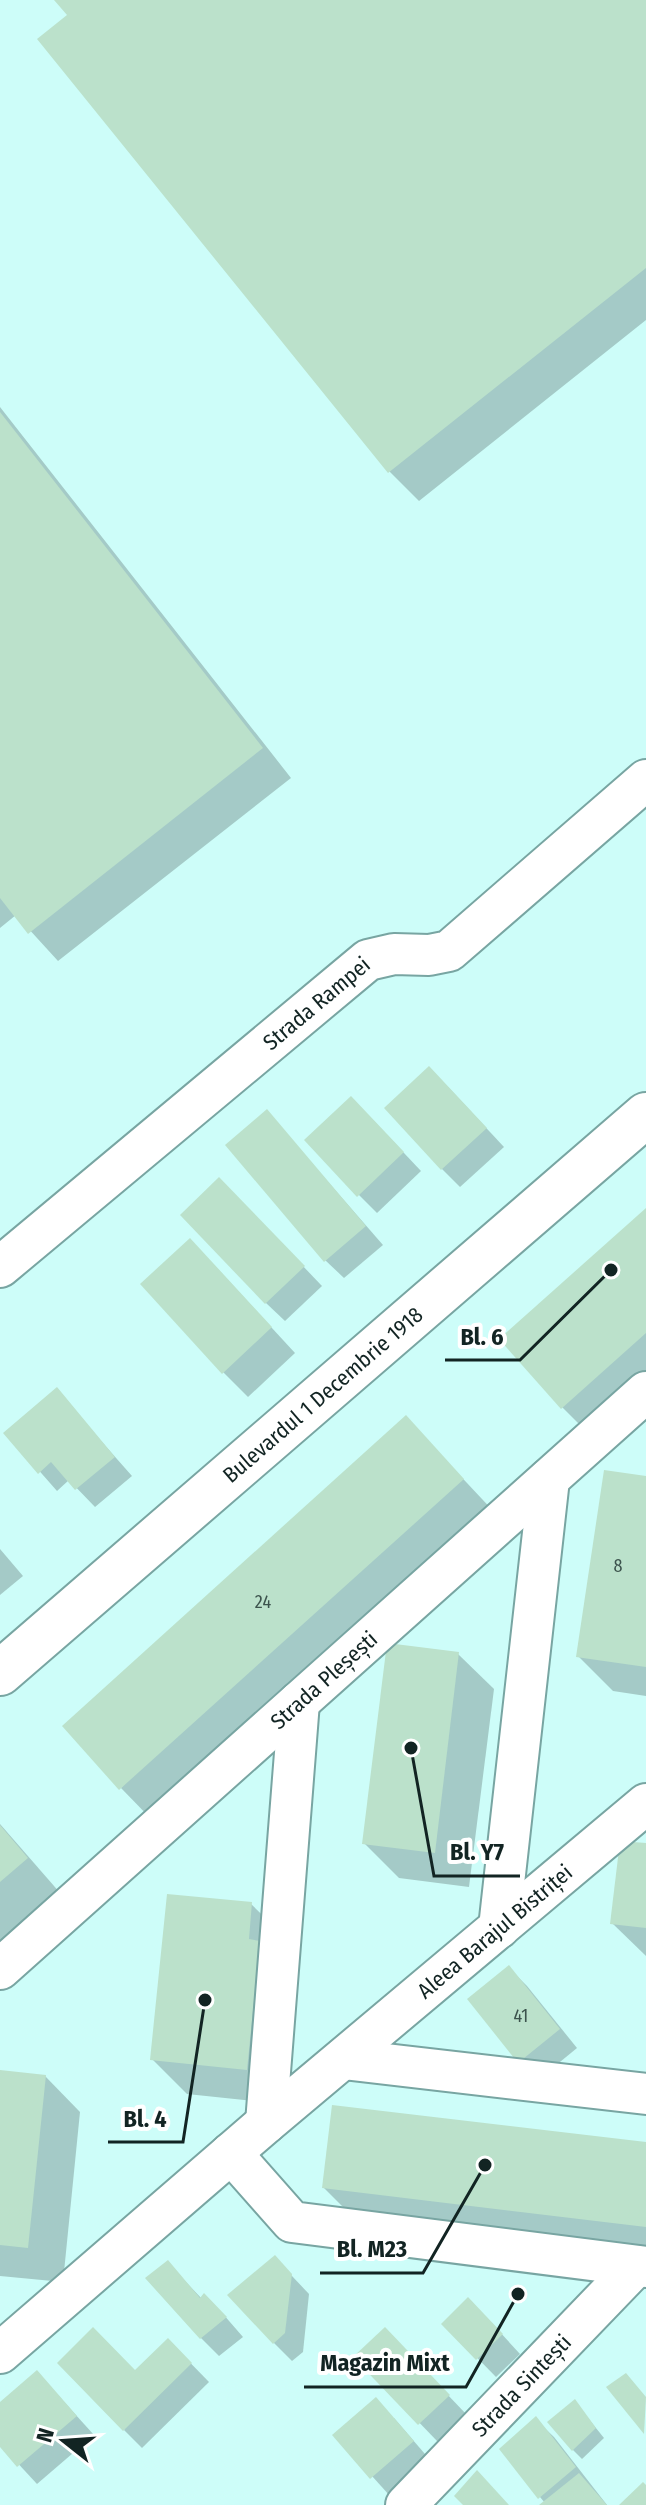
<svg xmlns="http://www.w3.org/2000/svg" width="646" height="2505" viewBox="0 0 646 2505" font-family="'Fira Sans Condensed',sans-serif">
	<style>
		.shadow { fill: #0003 }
		.building { fill: #bbe1cb }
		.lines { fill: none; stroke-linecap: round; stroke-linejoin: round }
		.street-casing { stroke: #78a5a2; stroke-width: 44 }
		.secondary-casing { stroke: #78a5a2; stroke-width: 48 }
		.street { stroke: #fff; stroke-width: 40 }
		.secondary { stroke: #fff; stroke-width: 44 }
		.labels { text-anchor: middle; stroke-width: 8; stroke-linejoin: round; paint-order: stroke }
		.number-label { font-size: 18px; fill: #3c534d }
		.street-label { font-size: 22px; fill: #122423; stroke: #fff }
		.leader { fill: none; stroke: #122423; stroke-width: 3 }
		.callout-dot { fill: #122423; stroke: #fff; stroke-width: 3 }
		.callout-label { font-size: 24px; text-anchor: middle; font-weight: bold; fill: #122423; stroke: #fff; stroke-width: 8; stroke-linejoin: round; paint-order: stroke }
	</style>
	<rect width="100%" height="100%" fill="#cdfdf9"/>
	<g class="shadow">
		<path d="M 57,0 L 646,0 L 646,320 L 419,501 L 390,472 L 40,40 L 69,16 Z"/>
		<path d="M 0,407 L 291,778 L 58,961 L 16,915 L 0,928 Z"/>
		<path d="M 448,1087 L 504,1147 L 460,1187 L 442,1169 Z"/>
		<path d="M 267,1112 L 383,1245 L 344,1278 L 325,1260 Z"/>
		<path d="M 370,1117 L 421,1171 L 377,1213 L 359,1195 Z"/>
		<path d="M 238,1198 L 322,1286 L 285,1321 L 266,1303 Z"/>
		<path d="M 646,1211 L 646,1398 L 597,1442 L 562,1407 Z"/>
		<path d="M 215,1266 L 295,1353 L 248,1397 L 223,1372 Z"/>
		<path d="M 56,1390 L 132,1476 L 95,1507 L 69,1480 L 57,1491 L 6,1433 Z"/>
		<path d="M 406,1418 L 497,1515 L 155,1823 L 121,1788 Z"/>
		<path d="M 646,1478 L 646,1696 L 613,1691 L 578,1656 Z"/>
		<path d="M 0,1549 L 23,1576 L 0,1595 Z"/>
		<path d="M 458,1654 L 494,1689 L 469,1887 L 399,1878 L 364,1843 Z"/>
		<path d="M 0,1824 L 61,1894 L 0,1946 Z"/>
		<path d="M 646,1845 L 646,1956 L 612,1923 Z"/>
		<path d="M 251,1904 L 287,1939 L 282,2104 L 187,2094 L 152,2059 Z"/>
		<path d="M 509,1968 L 527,1986 L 577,2048 L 538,2080 L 520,2062 Z"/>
		<path d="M 0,2072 L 45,2076 L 80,2112 L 63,2282 L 0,2276 Z"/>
		<path d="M 646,2144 L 646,2255 L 357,2221 L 324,2188 Z"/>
		<path d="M 275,2258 L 309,2294 L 303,2352 L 292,2361 L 274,2343 Z"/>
		<path d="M 168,2263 L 202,2299 L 223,2314 L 243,2337 L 219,2356 L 201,2338 Z"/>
		<path d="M 487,2318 L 520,2354 L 496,2377 L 444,2324 Z"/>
		<path d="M 168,2340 L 209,2382 L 142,2448 L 124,2430 Z"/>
		<path d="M 403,2348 L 467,2415 L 438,2442 L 356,2357 Z"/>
		<path d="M 37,2372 L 94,2435 L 37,2484 L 0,2444 L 0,2404 Z"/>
		<path d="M 575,2402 L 604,2438 L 582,2459 L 573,2450 Z"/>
		<path d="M 394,2418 L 431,2461 L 390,2496 L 335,2435 Z"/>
		<path d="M 535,2419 L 554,2437 L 607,2505 L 542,2505 L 545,2503 L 540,2497 Z"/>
	</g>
	<g class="building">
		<path d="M 54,0 L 646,0 L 646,268 L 388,473 L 37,39 L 67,15 Z"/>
		<path d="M 0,412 L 263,748 L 28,934 L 0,898 Z"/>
		<path d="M 429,1066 L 487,1128 L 441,1170 L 384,1108 Z"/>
		<path d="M 351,1096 L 404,1152 L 357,1197 L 304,1140 Z"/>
		<path d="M 267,1109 L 366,1226 L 324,1262 L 225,1145 Z"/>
		<path d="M 219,1177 L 305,1266 L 265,1304 L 180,1215 Z"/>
		<path d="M 646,1208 L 646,1333 L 561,1409 L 499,1339 Z"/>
		<path d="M 190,1238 L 272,1327 L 222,1374 L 140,1284 Z"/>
		<path d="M 57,1387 L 115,1457 L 75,1490 L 51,1462 L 38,1474 L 3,1433 Z"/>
		<path d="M 406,1415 L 464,1479 L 119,1790 L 62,1726 Z"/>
		<path d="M 604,1470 L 646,1476 L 646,1667 L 576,1657 Z"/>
		<path d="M 387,1643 L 459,1652 L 435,1853 L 362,1844 Z"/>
		<path d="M 0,1825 L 28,1858 L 0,1882 Z"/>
		<path d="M 620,1841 L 646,1843 L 646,1928 L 610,1924 Z"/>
		<path d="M 167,1894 L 252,1902 L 249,1939 L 260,1941 L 247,2070 L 150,2060 Z"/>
		<path d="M 509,1965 L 560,2029 L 518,2063 L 467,1999 Z"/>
		<path d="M 0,2070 L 46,2075 L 28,2248 L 0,2245 Z"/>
		<path d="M 332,2105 L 646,2142 L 646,2227 L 322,2188 Z"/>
		<path d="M 275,2255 L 292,2274 L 285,2333 L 273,2344 L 227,2295 Z"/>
		<path d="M 168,2260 L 200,2298 L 204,2293 L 227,2317 L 200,2339 L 145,2278 Z"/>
		<path d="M 468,2297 L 503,2334 L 476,2360 L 441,2324 Z"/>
		<path d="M 93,2327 L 135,2370 L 168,2338 L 192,2363 L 123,2431 L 57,2363 Z"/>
		<path d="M 385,2327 L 450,2395 L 418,2425 L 353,2357 Z"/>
		<path d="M 37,2370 L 77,2416 L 17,2467 L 0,2447 L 0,2402 Z"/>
		<path d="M 626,2373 L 646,2397 L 644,2434 L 606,2387 Z"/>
		<path d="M 376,2397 L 414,2441 L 370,2479 L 332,2435 Z"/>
		<path d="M 575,2399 L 596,2428 L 572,2451 L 547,2422 Z"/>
		<path d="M 536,2416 L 576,2467 L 538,2499 L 499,2449 Z"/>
		<path d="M 477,2470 L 509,2505 L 463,2505 L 454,2496 Z"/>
		<path d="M 579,2473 L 607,2505 L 539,2505 Z"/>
		<path d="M 643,2482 L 646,2485 L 646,2505 L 619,2505 Z"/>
	</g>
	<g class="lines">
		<defs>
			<g id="street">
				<path id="s1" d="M 0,1267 L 368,960 L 394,954 L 429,955 L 449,951 L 646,780"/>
				<path d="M 499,1928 L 549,1479"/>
				<path id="s2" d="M 0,1969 L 646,1392"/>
				<path d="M 343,2059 L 646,2094"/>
				<path d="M 266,2123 L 299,1702"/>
				<path d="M 231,2153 L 292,2222 L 646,2267"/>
				<path id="s3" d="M 0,2353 L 266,2123 L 646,1804"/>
				<path id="s4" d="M 406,2505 L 636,2266"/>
			</g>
			<g id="secondary">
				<path id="s5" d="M 0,1673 L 646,1115"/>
			</g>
		</defs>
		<use href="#street" class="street-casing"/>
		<use href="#secondary" class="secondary-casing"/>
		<use href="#street" class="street"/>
		<use href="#secondary" class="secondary"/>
	</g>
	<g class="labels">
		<g class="number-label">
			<text x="618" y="1572">8</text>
			<text x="263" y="1608">24</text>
			<text x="521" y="2022">41</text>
		</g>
		<g class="street-label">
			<text dy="8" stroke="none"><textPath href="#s1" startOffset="412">Strada Rampei</textPath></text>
			<text dy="8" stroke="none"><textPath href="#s5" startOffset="426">Bulevardul 1 Decembrie 1918</textPath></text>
			<text dy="8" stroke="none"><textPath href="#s2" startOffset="434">Strada Pleșești</textPath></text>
			<text dy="8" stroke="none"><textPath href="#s3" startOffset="650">Aleea Barajul Bistriței</textPath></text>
			<text dy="8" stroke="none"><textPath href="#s4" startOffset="166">Strada Sintești</textPath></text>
		</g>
	</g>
	<path class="leader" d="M611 1270L520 1360H445M411 1748L434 1876H520M205 2000L183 2142H108M485 2165L423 2273H320M518 2294L466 2387H304"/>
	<g class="callout-dot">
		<circle cx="611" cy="1270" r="8"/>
		<circle cx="411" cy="1748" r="8"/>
		<circle cx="205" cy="2000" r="8"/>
		<circle cx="485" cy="2165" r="8"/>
		<circle cx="518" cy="2294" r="8"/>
	</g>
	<g class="callout-label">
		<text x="482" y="1345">Bl. 6</text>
		<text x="477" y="1860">Bl. Y7</text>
		<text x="145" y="2127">Bl. 4</text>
		<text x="372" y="2257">Bl. M23</text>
		<text x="385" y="2371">Magazin Mixt</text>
	</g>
	<g transform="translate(64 2441) rotate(287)" stroke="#ffffff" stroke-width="6" paint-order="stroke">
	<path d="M0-6L14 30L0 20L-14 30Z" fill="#122423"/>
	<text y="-12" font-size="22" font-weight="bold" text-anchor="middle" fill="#122423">N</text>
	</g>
</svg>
